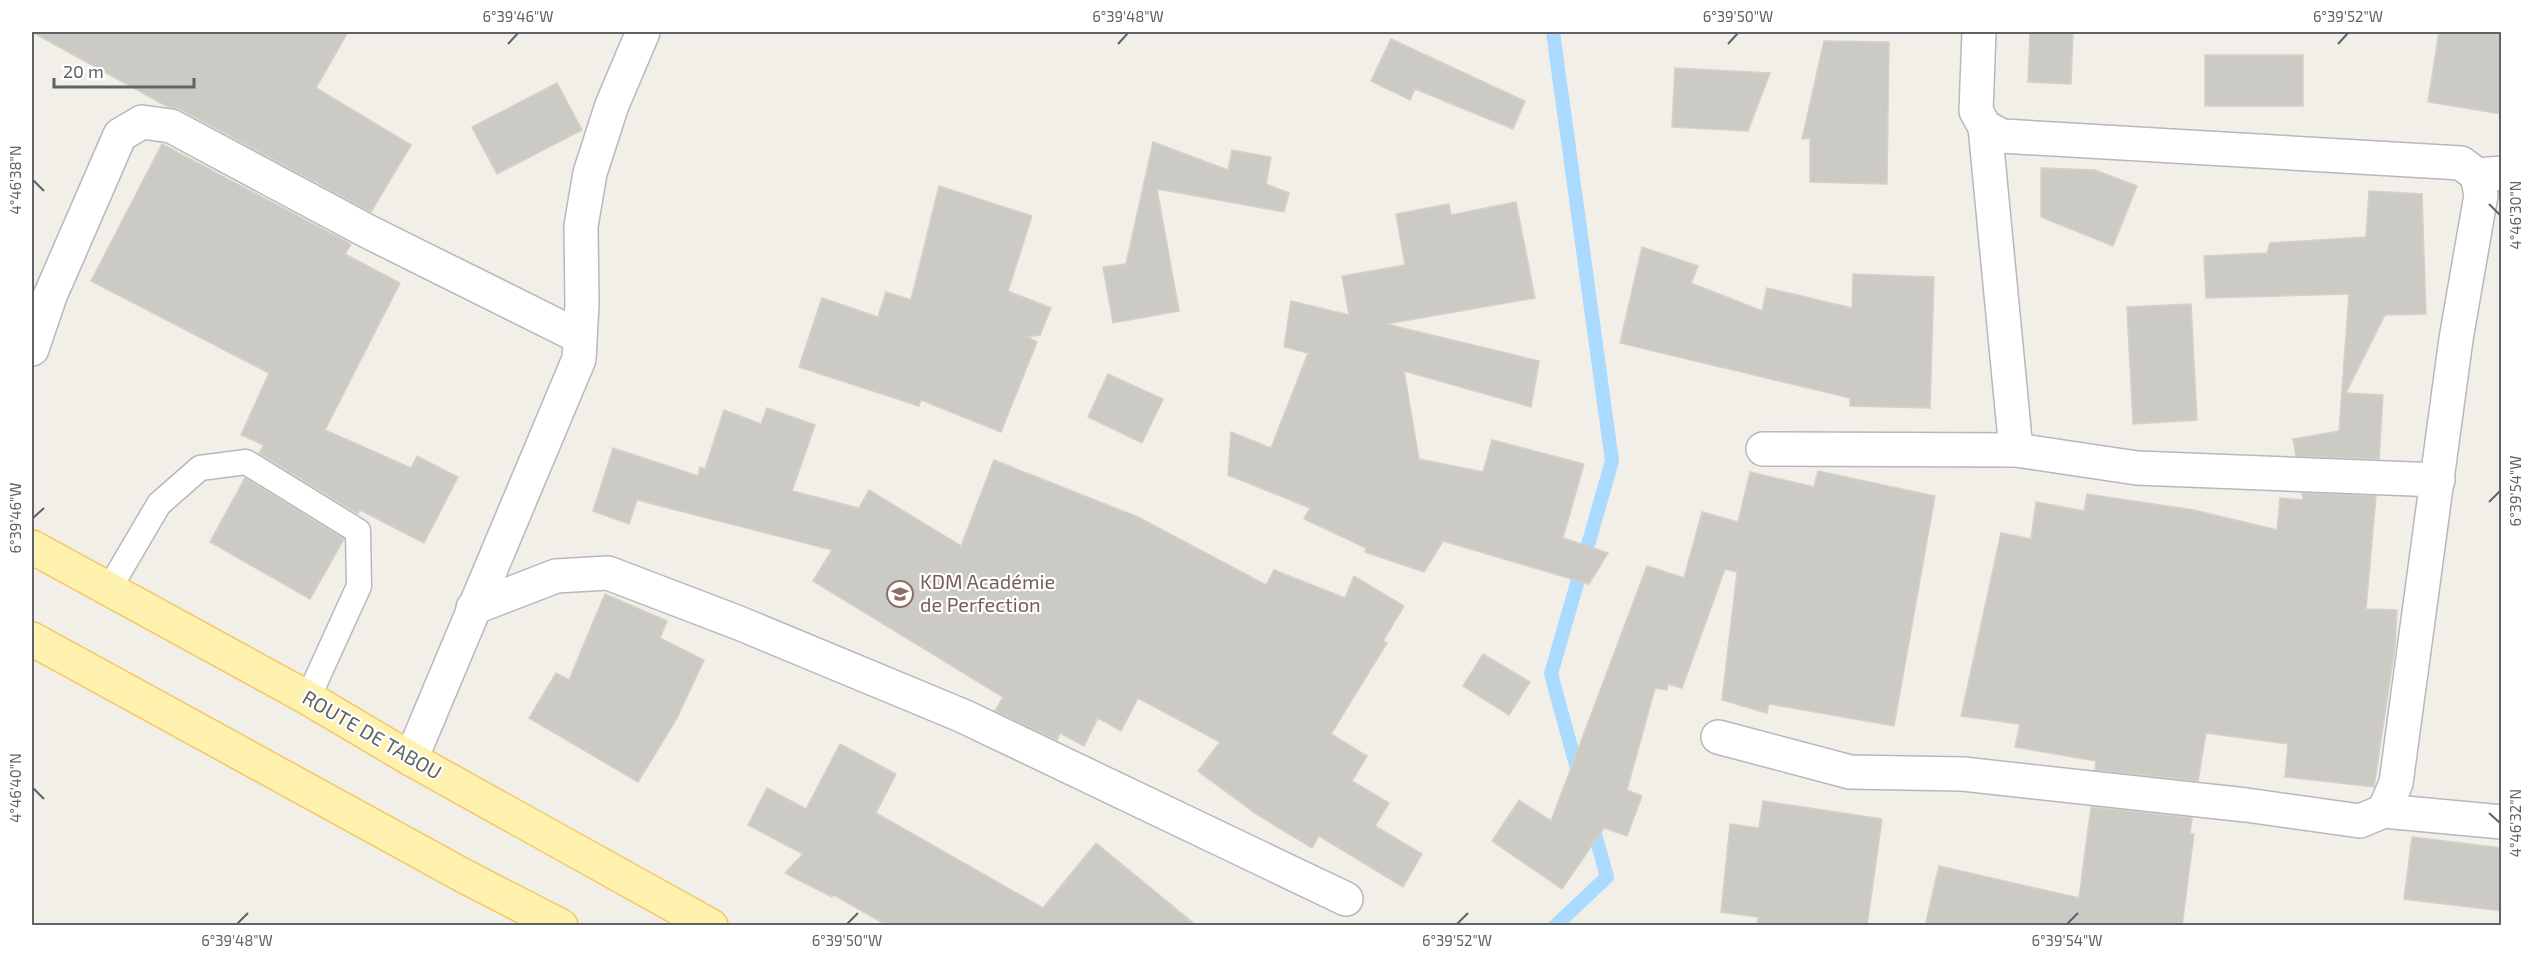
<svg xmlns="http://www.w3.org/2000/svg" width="2533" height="957" viewBox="0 0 2533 957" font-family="'Exo 2',sans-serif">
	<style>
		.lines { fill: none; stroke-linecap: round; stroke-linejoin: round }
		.stream { stroke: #aadaff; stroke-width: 14 }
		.building { fill: #cccac5; stroke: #d6d1c6; stroke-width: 1.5 }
		.lane-casing { stroke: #b5b8bc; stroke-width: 27 }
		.street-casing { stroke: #b5b8bc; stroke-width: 36 }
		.primary-casing { stroke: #f2c960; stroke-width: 36 }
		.lane { stroke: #fff; stroke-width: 24 }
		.street { stroke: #fff; stroke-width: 33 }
		.primary { stroke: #fff2af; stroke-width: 33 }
		.ticks { fill: none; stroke: #5f6368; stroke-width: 2 }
		.labels { text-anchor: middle; stroke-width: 4.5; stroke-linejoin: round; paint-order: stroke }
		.education-label { font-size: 20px; fill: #785e54; stroke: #fff; text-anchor: start }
		.street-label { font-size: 20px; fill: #5f6368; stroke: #fff }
		.neatline { fill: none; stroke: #5f6368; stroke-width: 2 }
		.ticks-label { font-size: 15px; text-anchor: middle; fill: #5f6368 }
	</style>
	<rect width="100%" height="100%" fill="#f1efe8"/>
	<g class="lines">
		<g class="stream">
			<path d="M 1553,32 L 1612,461 L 1551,674 L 1579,776"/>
			<path d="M 1555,926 L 1607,877 L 1592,823"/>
		</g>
	</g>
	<g class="building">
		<path d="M 32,32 L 348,32 L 316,88 L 411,145 L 371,212 L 180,109 L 168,107 Z"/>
		<path d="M 2030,32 L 2073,32 L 2071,84 L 2028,82 Z"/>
		<path d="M 2439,32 L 2502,32 L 2502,114 L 2428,102 Z"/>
		<path d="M 1391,39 L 1525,101 L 1513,129 L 1415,89 L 1410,100 L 1371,81 Z"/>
		<path d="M 1824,41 L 1889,42 L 1887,184 L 1810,182 L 1810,138 L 1802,139 Z"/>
		<rect x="2205" y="55" width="98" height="51"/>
		<path d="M 1675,68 L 1770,73 L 1748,131 L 1672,127 Z"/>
		<path d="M 557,83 L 582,130 L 497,174 L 472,127 Z"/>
		<path d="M 1153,142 L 1228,170 L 1232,150 L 1271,157 L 1266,184 L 1289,193 L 1284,212 L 1157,189 L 1179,311 L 1113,323 L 1103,267 L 1126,264 Z"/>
		<path d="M 162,144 L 351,244 L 345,254 L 400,283 L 325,430 L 411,468 L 417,456 L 458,477 L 424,543 L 360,510 L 358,514 L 259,453 L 264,445 L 241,435 L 269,373 L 91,281 Z"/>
		<path d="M 2041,168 L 2095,170 L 2137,186 L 2113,246 L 2041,217 Z"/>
		<path d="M 939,186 L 1032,216 L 1008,291 L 1051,308 L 1040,335 L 1027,337 L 1037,342 L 1001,432 L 921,400 L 919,406 L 799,367 L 822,298 L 878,317 L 886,292 L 911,300 Z"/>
		<path d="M 2369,191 L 2422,194 L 2426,314 L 2385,315 L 2346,393 L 2383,395 L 2379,459 L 2296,456 L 2293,439 L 2339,431 L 2349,294 L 2206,298 L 2204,256 L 2267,253 L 2270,243 L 2366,237 Z"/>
		<path d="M 1516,202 L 1535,298 L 1386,324 L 1539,361 L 1531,407 L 1404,371 L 1419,459 L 1483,472 L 1492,440 L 1584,464 L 1563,538 L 1608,553 L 1589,584 L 1443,541 L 1424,572 L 1365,552 L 1366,548 L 1304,519 L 1310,508 L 1228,475 L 1231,432 L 1271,448 L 1308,353 L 1284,347 L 1291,301 L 1349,315 L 1342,276 L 1405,265 L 1396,214 L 1449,204 L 1451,215 Z"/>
		<path d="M 1642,247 L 1698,266 L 1691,283 L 1762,311 L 1767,288 L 1852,308 L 1853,274 L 1934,277 L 1930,408 L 1850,406 L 1850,398 L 1620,343 Z"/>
		<path d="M 2191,304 L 2197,420 L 2133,424 L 2127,307 Z"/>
		<path d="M 1108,374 L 1163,399 L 1142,443 L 1088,417 Z"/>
		<path d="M 767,408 L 815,425 L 792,491 L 859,508 L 869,490 L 961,546 L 994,460 L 1138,517 L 1266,585 L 1274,570 L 1345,598 L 1354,576 L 1404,606 L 1383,641 L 1387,643 L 1331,734 L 1367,756 L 1352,781 L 1389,803 L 1375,826 L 1422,854 L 1403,887 L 1319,836 L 1312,848 L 1256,814 L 1198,771 L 1220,742 L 1138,698 L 1121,731 L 1098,718 L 1084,746 L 1060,733 L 1057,740 L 995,711 L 1003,697 L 813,581 L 832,550 L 637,500 L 629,524 L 593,511 L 613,448 L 698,476 L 700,467 L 705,469 L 724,410 L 761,424 Z"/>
		<path d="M 1818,471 L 1935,496 L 1894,726 L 1769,704 L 1767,713 L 1722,700 L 1737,572 L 1725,569 L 1682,688 L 1668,684 L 1667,690 L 1655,688 L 1627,790 L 1642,796 L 1627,836 L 1604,828 L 1562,889 L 1492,841 L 1519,800 L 1551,821 L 1647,566 L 1684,578 L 1702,512 L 1738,522 L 1750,472 L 1814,487 Z"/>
		<path d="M 245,478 L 344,539 L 310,599 L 210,542 Z"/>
		<path d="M 2302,493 L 2376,496 L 2366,609 L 2397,610 L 2395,647 L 2374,787 L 2285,777 L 2288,744 L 2206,733 L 2198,781 L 2095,770 L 2096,761 L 2015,747 L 2020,724 L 1961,716 L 2001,533 L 2031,539 L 2036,502 L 2084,511 L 2087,494 L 2194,510 L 2277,530 L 2280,498 L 2303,500 Z"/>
		<path d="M 605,594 L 667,621 L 660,638 L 704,660 L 676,720 L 638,782 L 529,718 L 556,673 L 569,680 Z"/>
		<path d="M 1483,654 L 1530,682 L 1509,715 L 1463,686 Z"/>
		<path d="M 840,744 L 896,774 L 876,813 L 1043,908 L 1096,843 L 1197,926 L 888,926 L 834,895 L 832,897 L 785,873 L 803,854 L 748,825 L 767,788 L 806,809 Z"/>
		<path d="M 1763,801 L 1882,819 L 1867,926 L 1757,926 L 1758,917 L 1721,912 L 1730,824 L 1759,828 Z"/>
		<path d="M 2091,807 L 2192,818 L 2190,834 L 2194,834 L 2182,926 L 1925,926 L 1939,866 L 2079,898 Z"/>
		<path d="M 2412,837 L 2502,848 L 2502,911 L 2404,899 Z"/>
	</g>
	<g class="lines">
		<defs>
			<path id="lane" d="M 109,589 L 159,504 L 200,468 L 246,462 L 358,531 L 359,586 L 308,698"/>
			<g id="street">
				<path d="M 1979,32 L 1976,111 L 1985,127 L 2002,136 L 2461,163 L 2477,175 L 2502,173"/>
				<path d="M 1985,127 L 2016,450"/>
				<path d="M 32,349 L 50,296 L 120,135 L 142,122 L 171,126 L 369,232 L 580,337"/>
				<path d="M 1763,449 L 2016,450 L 2137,468 L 2438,480"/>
				<path d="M 473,608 L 556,576 L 608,573 L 739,623 L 963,716 L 1346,899"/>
				<path d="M 1718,737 L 1850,772 L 1963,774 L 2246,805 L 2360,821 L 2384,811 L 2502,822"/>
				<path d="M 411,759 L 579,359 L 582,304 L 581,226 L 590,173 L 612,105 L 643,32"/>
				<path d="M 2384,811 L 2396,783 L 2456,339 L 2481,195 L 2477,175"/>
			</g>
			<g id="primary">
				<path d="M 32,547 L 308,698 L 411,759 L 711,926"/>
				<path d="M 32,639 L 464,876 L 561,926"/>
			</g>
		</defs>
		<use href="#lane" class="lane-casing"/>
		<use href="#street" class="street-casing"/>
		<use href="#primary" class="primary-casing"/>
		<use href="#lane" class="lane"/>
		<use href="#street" class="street"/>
		<use href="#primary" class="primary"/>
	</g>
	<path class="ticks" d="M 508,44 L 518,33M 1118,44 L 1128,33M 1728,44 L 1738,33M 2338,44 L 2348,33M 33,180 L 44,191M 2489,204 L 2500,215M 2489,502 L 2500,491M 33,518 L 44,508M 33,788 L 44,799M 2489,813 L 2500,823M 237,924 L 248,913M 847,924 L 858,913M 1457,924 L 1468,913M 2067,924 L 2078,913"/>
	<defs>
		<symbol id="school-ring" viewBox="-11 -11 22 22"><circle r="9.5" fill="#fff" stroke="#8d6e63" stroke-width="1.5"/><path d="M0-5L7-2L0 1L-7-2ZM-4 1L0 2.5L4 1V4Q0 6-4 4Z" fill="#8d6e63"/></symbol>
	</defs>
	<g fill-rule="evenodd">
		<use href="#school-ring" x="885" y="579" width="30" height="30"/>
	</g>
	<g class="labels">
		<g class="education-label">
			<text x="920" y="589">KDM Académie<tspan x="920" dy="23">de Perfection</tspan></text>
		</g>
		<g class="street-label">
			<text transform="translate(372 735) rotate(30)" y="7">ROUTE DE TABOU</text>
		</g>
	</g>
	<rect width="2533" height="957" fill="none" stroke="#ffffff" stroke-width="66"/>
	<path d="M54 78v9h140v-9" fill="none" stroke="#5f6368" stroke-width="3"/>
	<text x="63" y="78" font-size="18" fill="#5f6368" stroke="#ffffff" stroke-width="4.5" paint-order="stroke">20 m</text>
	<rect x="33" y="33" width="2467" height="891" class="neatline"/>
	<g class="ticks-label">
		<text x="518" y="22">6°39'46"W</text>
		<text x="1128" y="22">6°39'48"W</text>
		<text x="1738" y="22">6°39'50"W</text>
		<text x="2348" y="22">6°39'52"W</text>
		<text transform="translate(16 180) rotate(-90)" y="5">4°46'38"N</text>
		<text transform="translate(2516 215) rotate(-90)" y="5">4°46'30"N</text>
		<text transform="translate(2516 491) rotate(-90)" y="5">6°39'54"W</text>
		<text transform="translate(16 518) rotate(-90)" y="5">6°39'46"W</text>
		<text transform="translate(16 788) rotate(-90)" y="5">4°46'40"N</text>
		<text transform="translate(2516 823) rotate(-90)" y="5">4°46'32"N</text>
		<text x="237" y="946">6°39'48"W</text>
		<text x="847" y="946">6°39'50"W</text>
		<text x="1457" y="946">6°39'52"W</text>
		<text x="2067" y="946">6°39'54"W</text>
	</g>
</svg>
